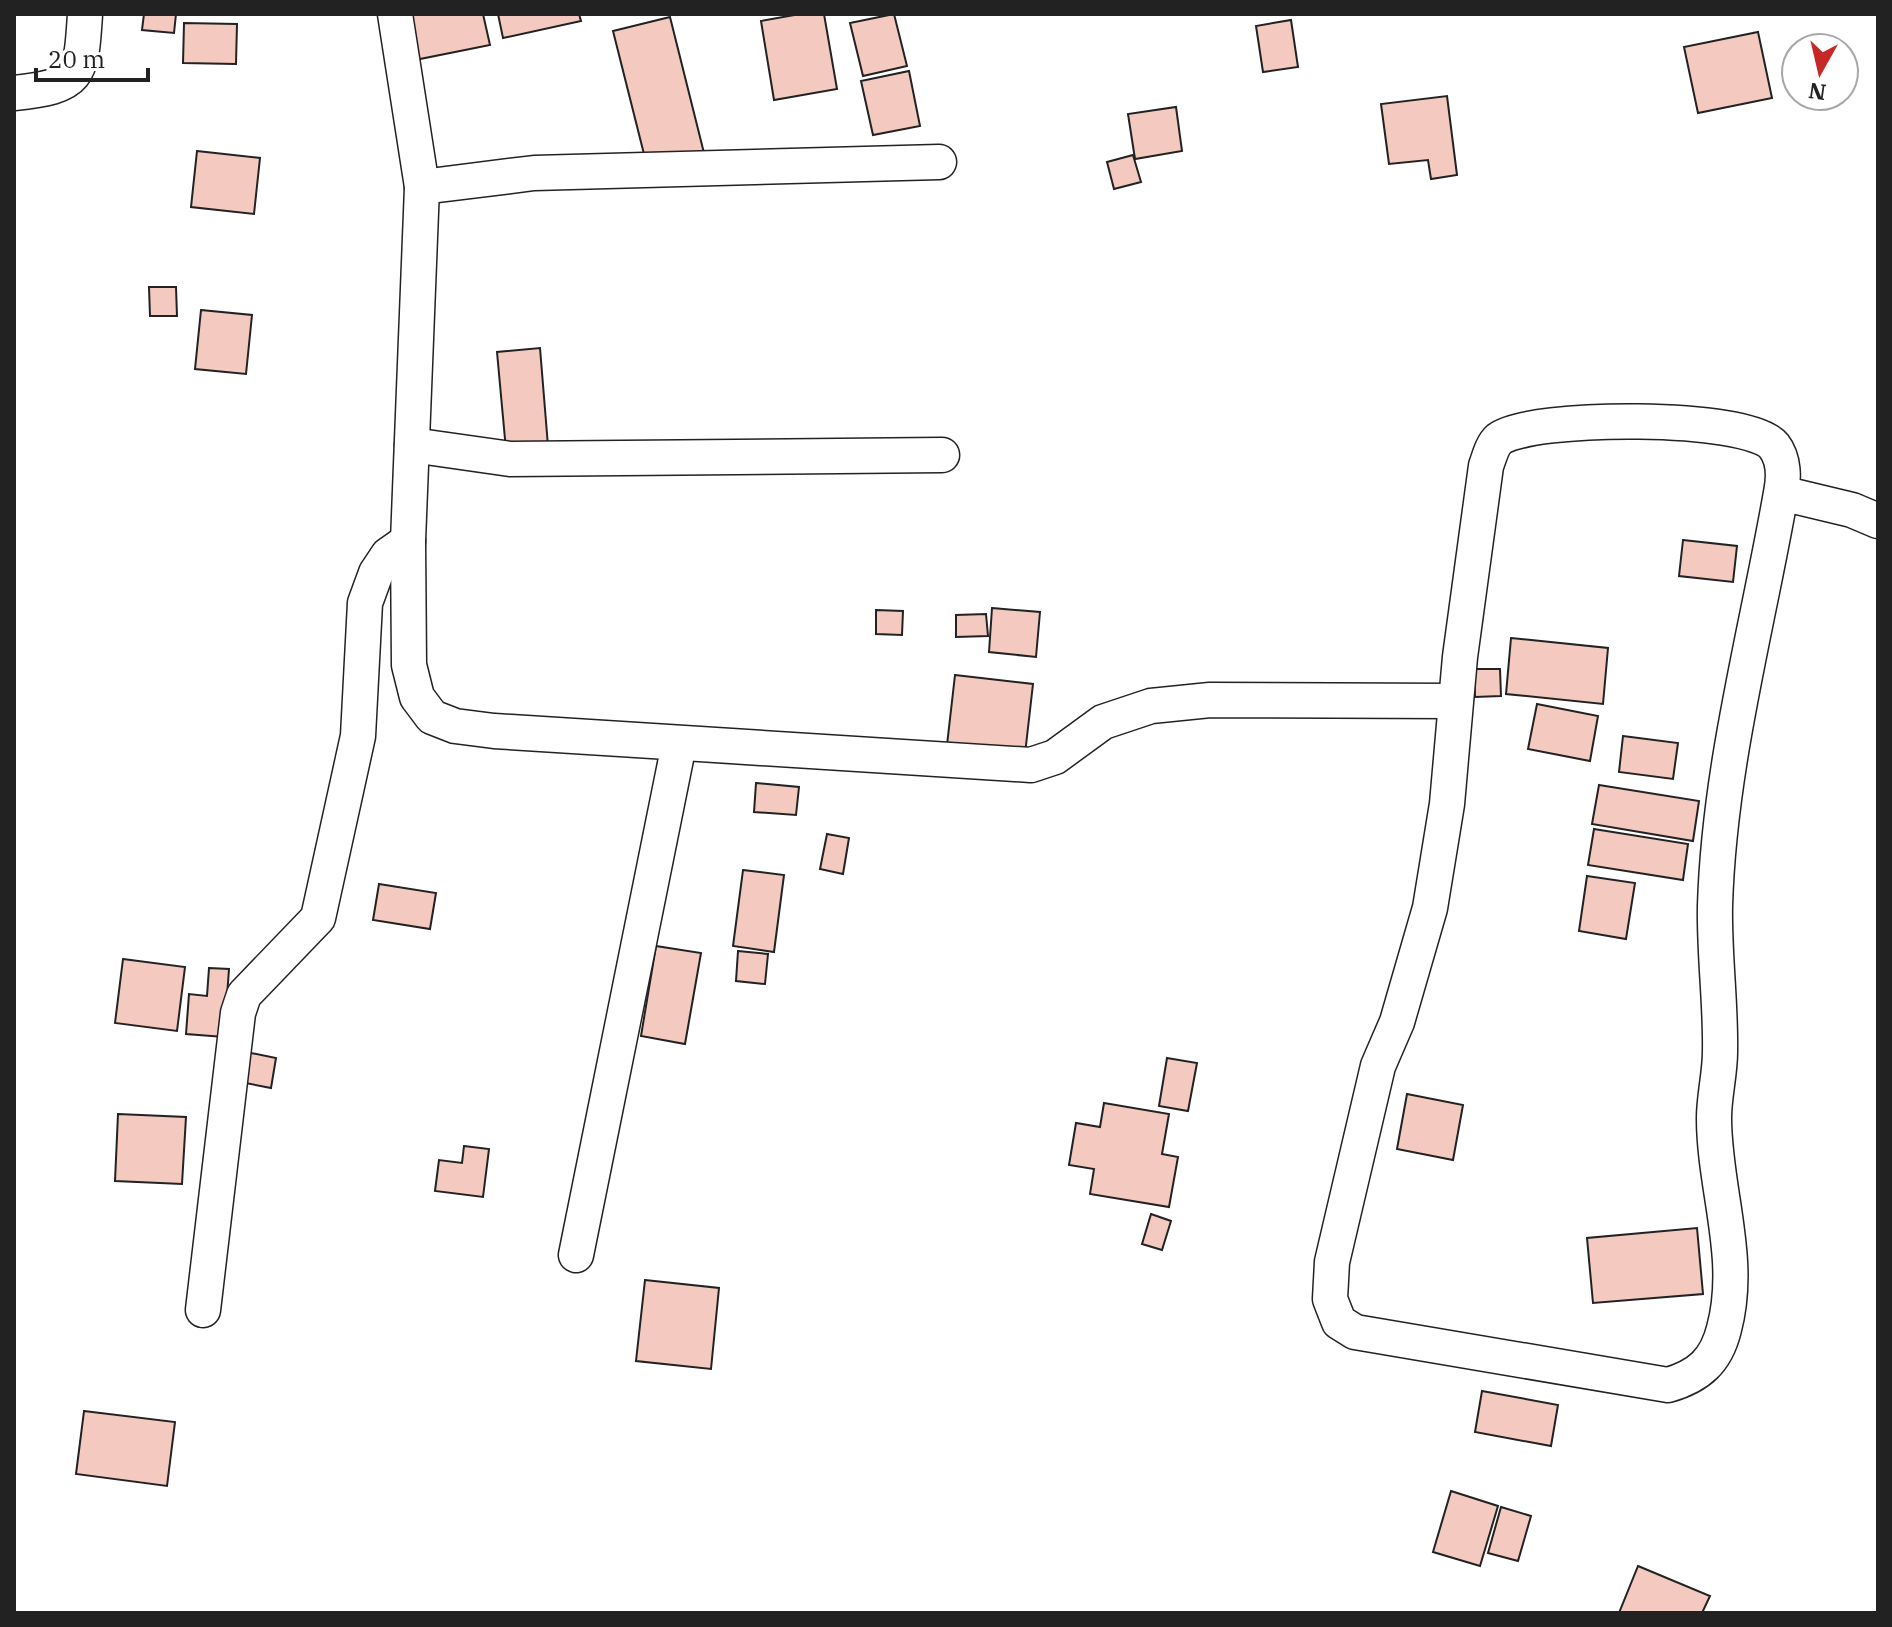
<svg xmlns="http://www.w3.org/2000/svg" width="1892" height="1627" viewBox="0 0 1892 1627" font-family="'IBM Plex Serif',serif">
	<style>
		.building { fill: #f3c9c0; stroke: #222; stroke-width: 2 }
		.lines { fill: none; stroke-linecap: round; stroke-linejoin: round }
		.minor-casing { stroke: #222; stroke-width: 37 }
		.minor { stroke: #fff; stroke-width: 34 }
	</style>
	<rect width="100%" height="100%" fill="#fff"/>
	<g class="building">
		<path d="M 144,14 L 176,14 L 174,33 L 142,30 Z"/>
		<path d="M 400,14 L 483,14 L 490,45 L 410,61 Z"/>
		<path d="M 498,14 L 579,14 L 581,21 L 503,38 Z"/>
		<path d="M 800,14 L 824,14 L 837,89 L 774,100 L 761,21 Z"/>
		<path d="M 894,14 L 907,66 L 863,76 L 850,23 Z"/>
		<path d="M 670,17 L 704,153 L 647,166 L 613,31 Z"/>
		<path d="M 1291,20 L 1298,67 L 1263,72 L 1256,26 Z"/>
		<path d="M 184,23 L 237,24 L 236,64 L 183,63 Z"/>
		<path d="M 1758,32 L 1772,98 L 1698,113 L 1684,47 Z"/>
		<path d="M 909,71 L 920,126 L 873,135 L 861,81 Z"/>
		<path d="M 1447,96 L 1457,175 L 1431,179 L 1428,160 L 1389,164 L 1381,104 Z"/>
		<path d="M 1176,107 L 1182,151 L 1135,159 L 1128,114 Z"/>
		<path d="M 197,151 L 260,158 L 254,214 L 191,207 Z"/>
		<path d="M 1133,155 L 1141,182 L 1114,189 L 1107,162 Z"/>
		<path d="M 149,287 L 176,287 L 177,316 L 150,316 Z"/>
		<path d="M 201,310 L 252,315 L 246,374 L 195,369 Z"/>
		<path d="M 540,348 L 548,446 L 506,450 L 497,352 Z"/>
		<path d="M 1683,540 L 1737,546 L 1733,582 L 1679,576 Z"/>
		<path d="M 992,608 L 1040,612 L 1036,657 L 989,652 Z"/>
		<path d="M 876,610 L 903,611 L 902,635 L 876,634 Z"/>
		<path d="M 986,614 L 988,636 L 956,637 L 956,615 Z"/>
		<path d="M 1511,638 L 1608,648 L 1603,704 L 1506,694 Z"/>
		<path d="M 1474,669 L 1500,669 L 1501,696 L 1475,697 Z"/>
		<path d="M 955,675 L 1033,684 L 1025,754 L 947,745 Z"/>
		<path d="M 1537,704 L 1598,716 L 1590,761 L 1528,749 Z"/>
		<path d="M 1623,736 L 1678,743 L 1673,779 L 1619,772 Z"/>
		<path d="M 756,783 L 799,787 L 796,815 L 754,812 Z"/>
		<path d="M 1599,785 L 1699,801 L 1693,841 L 1592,824 Z"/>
		<path d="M 1594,829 L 1688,844 L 1683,880 L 1588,865 Z"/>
		<path d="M 827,834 L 849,838 L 843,874 L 820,869 Z"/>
		<path d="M 743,870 L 784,875 L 774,952 L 733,946 Z"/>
		<path d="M 1587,876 L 1635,883 L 1626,939 L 1579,931 Z"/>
		<path d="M 379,884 L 436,893 L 430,929 L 373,920 Z"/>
		<path d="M 656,946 L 701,953 L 685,1044 L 641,1036 Z"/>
		<path d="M 738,951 L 768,954 L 765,984 L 736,981 Z"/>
		<path d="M 123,959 L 185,967 L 177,1031 L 115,1023 Z"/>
		<path d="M 209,968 L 229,969 L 224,1037 L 186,1034 L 189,994 L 207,996 Z"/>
		<path d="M 246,1052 L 276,1058 L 271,1088 L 240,1082 Z"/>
		<path d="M 1167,1058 L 1197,1063 L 1188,1111 L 1159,1106 Z"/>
		<path d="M 1407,1094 L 1463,1105 L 1453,1160 L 1397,1149 Z"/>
		<path d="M 1104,1103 L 1169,1114 L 1162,1154 L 1178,1157 L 1169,1207 L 1090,1194 L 1094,1169 L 1069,1165 L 1076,1123 L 1100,1127 Z"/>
		<path d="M 118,1114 L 186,1117 L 182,1184 L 115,1181 Z"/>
		<path d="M 464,1146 L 489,1149 L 483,1197 L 435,1191 L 439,1160 L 462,1163 Z"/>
		<path d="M 1151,1214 L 1171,1221 L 1162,1250 L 1142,1244 Z"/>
		<path d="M 1697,1228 L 1703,1294 L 1593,1303 L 1587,1238 Z"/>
		<path d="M 645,1280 L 719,1288 L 711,1369 L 636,1361 Z"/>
		<path d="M 1482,1391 L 1558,1405 L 1551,1446 L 1475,1432 Z"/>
		<path d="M 84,1411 L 175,1422 L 167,1486 L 76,1474 Z"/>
		<path d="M 1451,1491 L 1498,1506 L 1480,1566 L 1433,1552 Z"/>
		<path d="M 1501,1507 L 1531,1516 L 1518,1561 L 1488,1553 Z"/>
		<path d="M 1638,1566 L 1710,1596 L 1702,1613 L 1619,1613 Z"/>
	</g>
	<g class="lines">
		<defs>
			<g id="minor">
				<path d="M 395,14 L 422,187 L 408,541 L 409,665 L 417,697 L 432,717 L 455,726 L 494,731 L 1031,765 L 1055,757 L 1103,722 L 1151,706 L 1210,700 L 1455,701"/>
				<path d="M 14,93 C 81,86 81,77 85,14"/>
				<path d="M 422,187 L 534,173 L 939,162"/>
				<path d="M 412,445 L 510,459 L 942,455"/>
				<path d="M 1781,493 C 1757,630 1719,767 1715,906 C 1714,955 1721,1003 1720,1052 C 1720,1074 1714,1096 1714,1118 C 1714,1189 1743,1258 1724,1329 C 1716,1361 1699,1376 1668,1385 L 1355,1332 L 1339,1322 L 1330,1299 L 1332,1262 L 1378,1066 L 1397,1022 L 1430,908 L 1447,804 L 1460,657 L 1486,466 C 1489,458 1492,445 1499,439 C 1531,415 1749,414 1774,446 C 1784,459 1784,478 1781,493 L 1852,510 L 1878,521"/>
				<path d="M 576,1255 L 679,744"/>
				<path d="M 203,1310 L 238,1013 L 244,995 L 318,918 L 358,736 L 365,603 L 376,573 L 388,555 L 408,541"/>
			</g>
		</defs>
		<use href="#minor" class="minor-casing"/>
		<use href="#minor" class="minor"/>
	</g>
	<rect width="1892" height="1627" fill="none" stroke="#222222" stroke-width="32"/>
	<g transform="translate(1820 72) rotate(188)"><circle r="38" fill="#ffffff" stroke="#a7a7a7" stroke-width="2"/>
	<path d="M0-6L14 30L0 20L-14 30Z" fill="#c62828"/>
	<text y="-12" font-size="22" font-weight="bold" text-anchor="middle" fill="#222222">N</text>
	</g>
	<path d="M36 68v12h112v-12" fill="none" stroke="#222222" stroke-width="4"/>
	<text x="48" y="68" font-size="24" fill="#222222" stroke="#ffffff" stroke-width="6" paint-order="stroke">20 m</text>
</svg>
